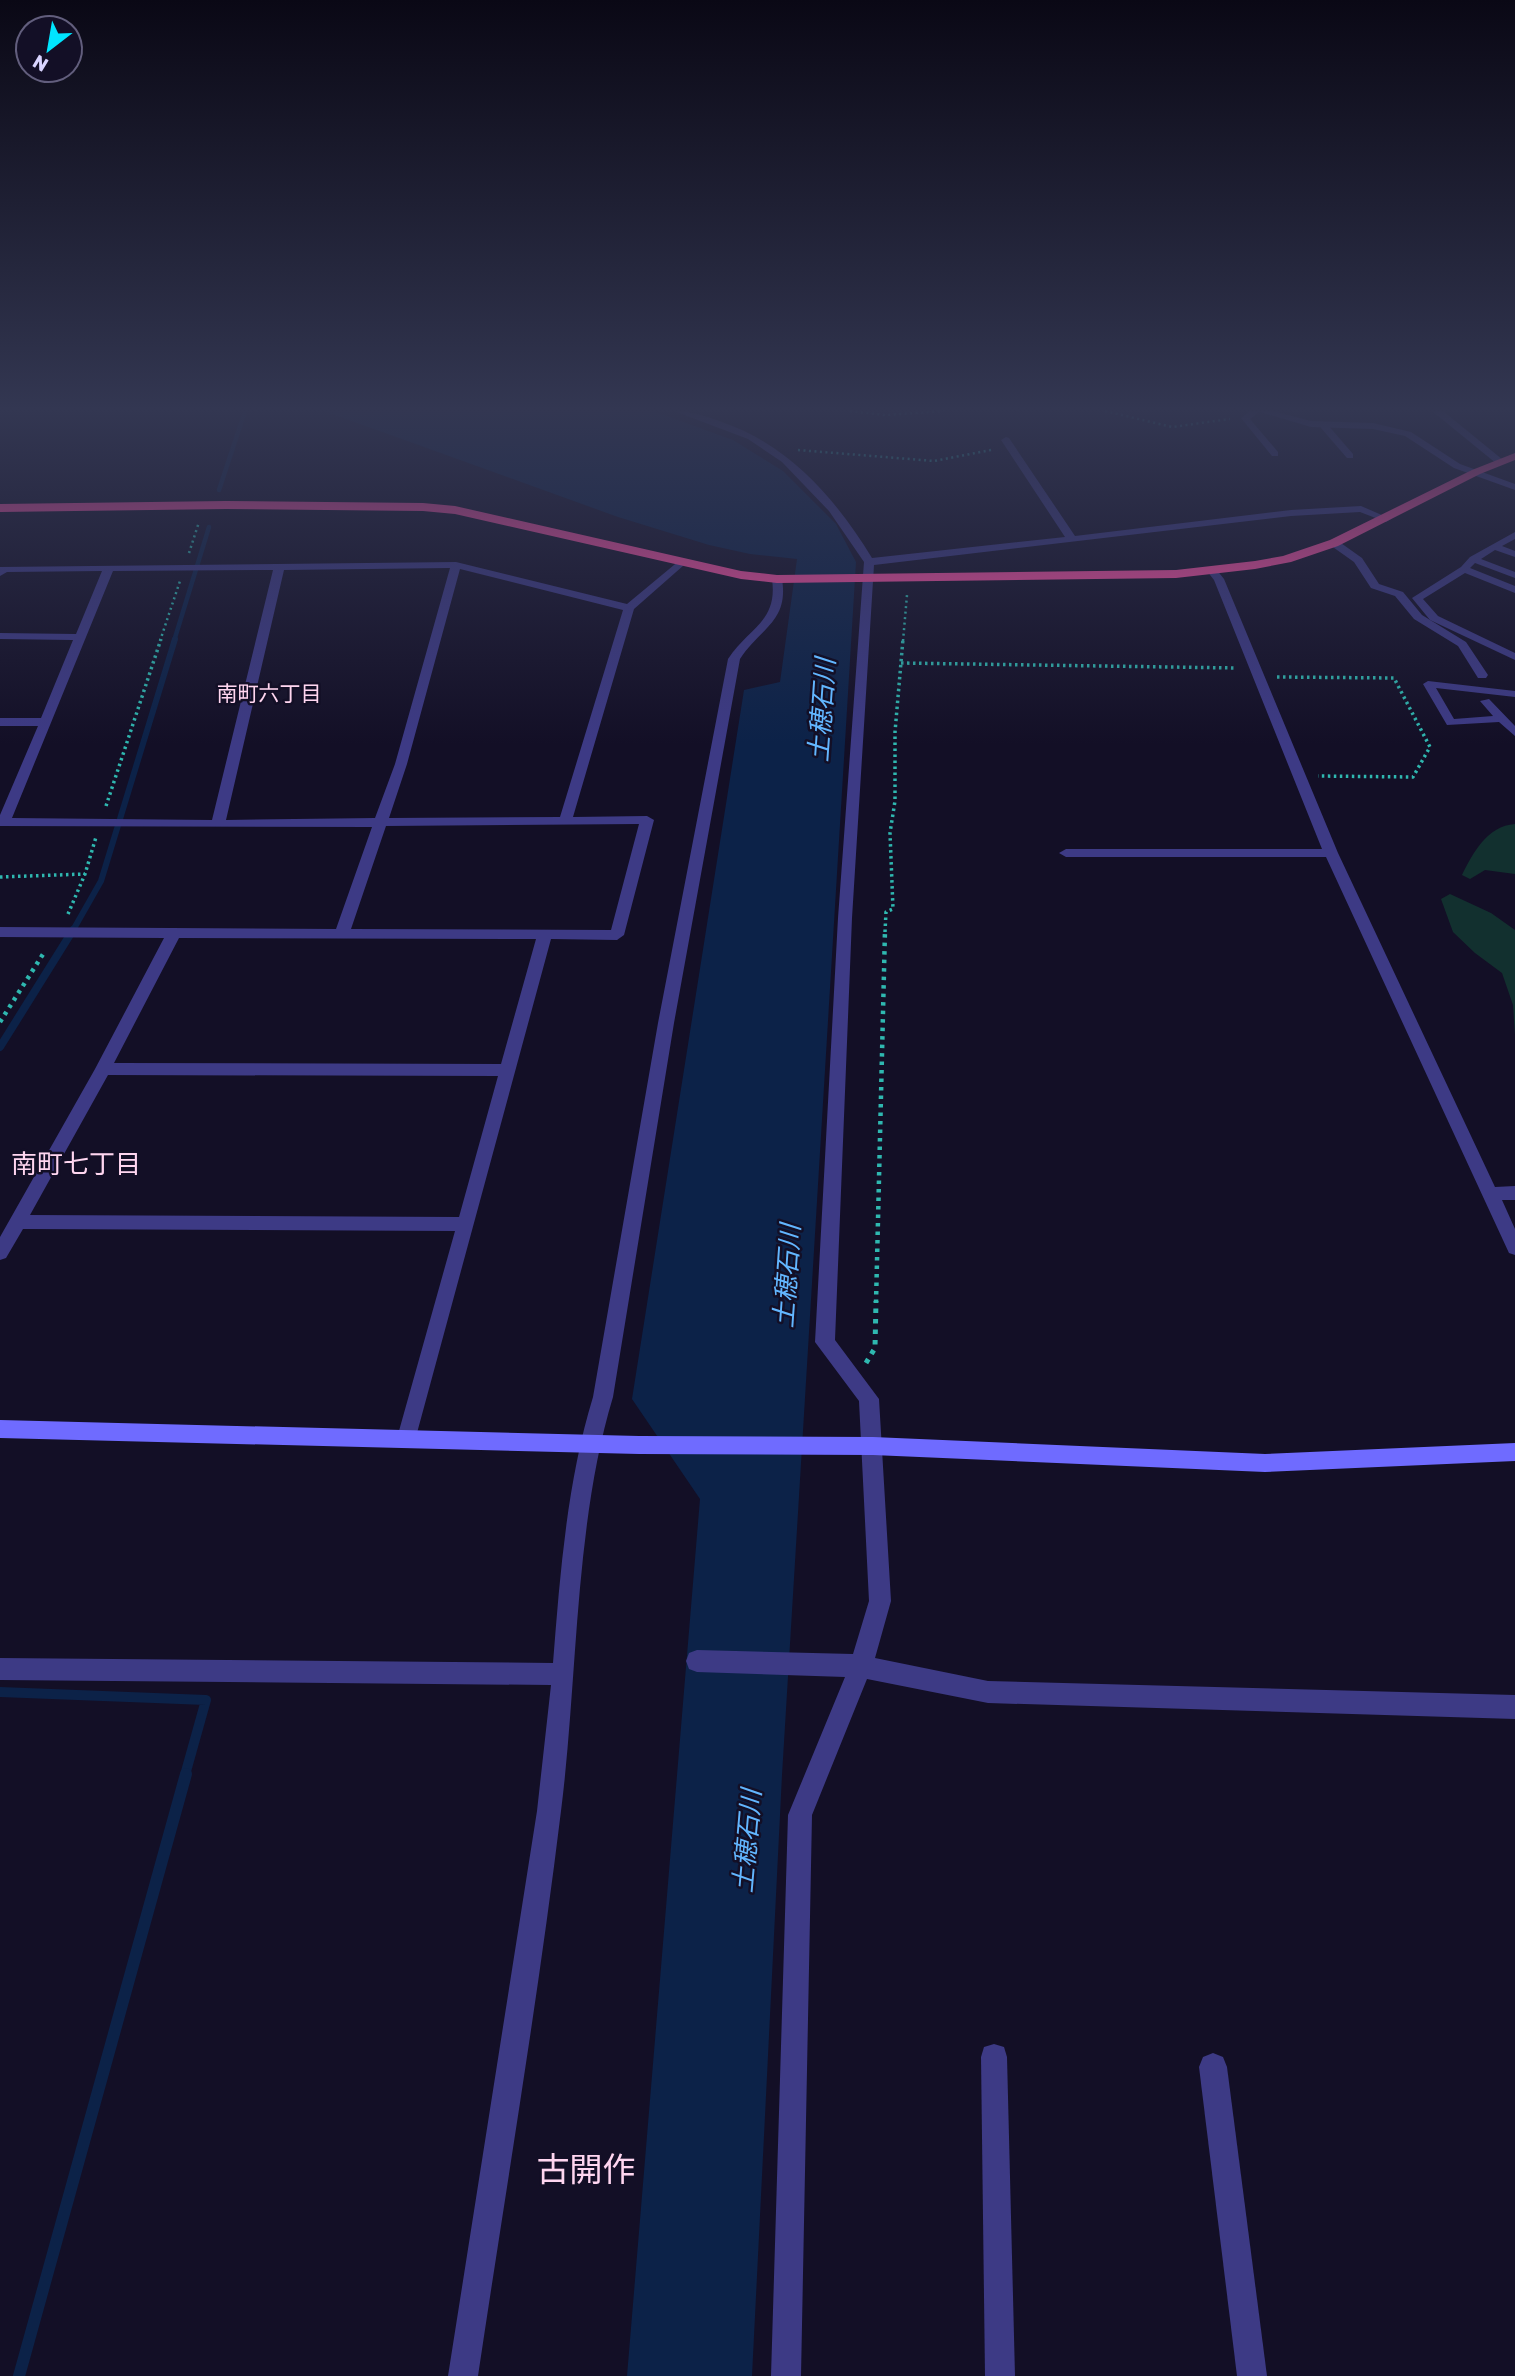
<svg xmlns="http://www.w3.org/2000/svg" width="1515" height="2376" viewBox="0 0 1515 2376" font-family="Rubik,'Noto Sans JP',sans-serif">
	<style>
		.green { fill: #12302f }
		.water { fill: #0c2248 }
		.lines { fill: none; stroke-linecap: round; stroke-linejoin: round }
		.stream-far4 { stroke: #0c2248; stroke-width: 4.5 }
		.stream-far3 { stroke: #0c2248; stroke-width: 6 }
		.stream-far2 { stroke: #0c2248; stroke-width: 8 }
		.stream-far1 { stroke: #0c2248; stroke-width: 10 }
		.stream { stroke: #0c2248; stroke-width: 12 }
		.path-far3 { stroke: #2fb8b0; stroke-width: 2.5; stroke-dasharray: 2 3.5; stroke-linecap: butt }
		.path-far2 { stroke: #2fb8b0; stroke-width: 3.5; stroke-dasharray: 2.5 3.5; stroke-linecap: butt }
		.path-far1 { stroke: #2fb8b0; stroke-width: 4.5; stroke-dasharray: 3.5 5; stroke-linecap: butt }
		.path { stroke: #2fb8b0; stroke-width: 5; stroke-dasharray: 4.5 6; stroke-linecap: butt }
		.lane { fill: #3d3a85; fill-rule: evenodd }
		.street { fill: #3d3a85; fill-rule: evenodd }
		.secondary { fill: #6f6bff; fill-rule: evenodd }
		.highway { fill: #ff4fa3; fill-rule: evenodd }
		.labels { text-anchor: middle; stroke-width: 5; stroke-linejoin: round; paint-order: stroke }
		.far-neighbourhood-label { font-size: 21px; fill: #ffd6f0; stroke: #130f26 }
		.water-label { font-size: 26px; font-style: italic; fill: #62b6ff; stroke: #130f26 }
		.neighbourhood-label { font-size: 26px; fill: #ffd6f0; stroke: #130f26 }
		.near-quarter-label { font-size: 33px; fill: #ffd6f0; stroke: #130f26 }
	</style>
	<rect width="100%" height="100%" fill="#130f26"/>
	<g class="green">
		<path d="M 1515,824 L 1515,874 L 1485,870 L 1470,879 L 1462,875 C 1473,853 1487,826 1515,824 Z"/>
		<path d="M 1450,894 L 1491,913 L 1515,930 L 1515,1035 L 1513,1005 L 1502,973 L 1475,953 L 1453,932 L 1441,899 Z"/>
	</g>
	<path class="water" d="M 324,411 L 653,411 L 733,440 L 783,471 L 836,524 L 856,562 L 782,1775 L 752,2376 L 627,2376 L 700,1499 L 632,1399 L 744,690 L 780,682 L 797,559 L 750,554 L 709,545 L 618,517 Z"/>
	<g class="lines">
		<g class="stream-far4">
			<path d="M 219,490 L 245,411"/>
			<path d="M 174,641 L 209,527"/>
		</g>
		<path class="stream-far3" d="M 72,932 L 101,881 L 175,639"/>
		<path class="stream-far2" d="M 0,1047 L 73,930"/>
		<path class="stream-far1" d="M 0,1692 L 206,1700 L 185,1775"/>
		<path class="stream" d="M 19,2376 L 186,1774"/>
		<g class="path-far3">
			<path d="M 850,411 L 885,415 L 944,411"/>
			<path d="M 1105,411 L 1172,427 L 1230,419"/>
			<path d="M 798,450 L 934,461 L 991,450"/>
			<path d="M 189,553 L 199,522"/>
			<path d="M 160,641 L 180,581"/>
			<path d="M 903,641 L 907,595"/>
		</g>
		<g class="path-far2">
			<path d="M 901,663 L 1236,668"/>
			<path d="M 1277,677 L 1394,678 L 1430,747 L 1413,777 L 1318,776"/>
			<path d="M 106,806 L 161,639"/>
			<path d="M 0,877 L 85,874"/>
			<path d="M 68,914 L 85,874 L 96,837"/>
			<path d="M 885,932 L 886,912 L 893,909 L 890,833 L 895,801 L 895,732 L 903,639"/>
		</g>
		<g class="path-far1">
			<path d="M 0,1022 L 45,951"/>
			<path d="M 876,1303 L 885,930"/>
		</g>
		<path class="path" d="M 866,1363 L 875,1348 L 876,1301"/>
		<g class="lane">
			<path d="M 1250,411 L 1260,411 L 1250,419 L 1278,452 L 1278,456 L 1272,456 L 1241,418 Z"/>
			<path d="M 1321,424 L 1327,424 L 1353,454 L 1353,458 L 1347,458 L 1321,428 Z"/>
			<path d="M 1515,532 L 1515,539 L 1502,546 L 1515,551 L 1515,557 L 1495,550 L 1481,559 L 1515,572 L 1515,578 L 1475,563 L 1470,568 L 1515,586 L 1515,593 L 1465,573 L 1423,599 L 1438,616 L 1515,653 L 1515,660 L 1430,620 L 1412,598 L 1461,567 L 1470,557 Z"/>
			<path d="M 1428,681 L 1515,691 L 1515,697 L 1436,688 L 1454,719 L 1493,716 L 1480,701 L 1489,699 L 1515,726 L 1515,736 L 1499,722 L 1447,725 L 1423,684 Z"/>
		</g>
		<g class="street">
			<path d="M 674,411 C 691,411 706,416 722,422 C 789,445 836,499 872,558 L 1065,537 L 1001,440 L 1006,437 L 1009,438 L 1075,536 L 1291,510 L 1361,506 L 1391,519 L 1386,522 L 1360,512 L 1291,516 L 874,565 L 852,918 L 835,1340 L 879,1399 L 891,1601 L 875,1658 L 988,1681 L 1515,1695 L 1515,1719 L 988,1703 L 867,1679 L 812,1815 L 801,2376 L 771,2376 L 788,1815 L 845,1677 L 697,1672 L 689,1669 L 686,1661 L 689,1653 L 697,1650 L 853,1654 L 869,1601 L 859,1401 L 815,1342 L 838,918 L 864,562 L 829,511 L 782,462 L 748,439 Z"/>
			<path d="M 1257,411 L 1273,411 L 1311,421 L 1373,423 L 1411,432 L 1460,464 L 1515,484 L 1515,490 L 1454,468 L 1405,436 L 1373,429 L 1311,427 Z"/>
			<path d="M 1432,411 L 1443,411 L 1503,460 L 1503,464 L 1497,464 Z"/>
			<path d="M 1330,541 L 1338,541 L 1362,558 L 1379,584 L 1403,592 L 1422,615 L 1466,642 L 1488,675 L 1486,678 L 1478,678 L 1458,646 L 1414,619 L 1395,596 L 1371,588 L 1354,562 L 1330,545 Z"/>
			<path d="M 680,560 L 684,561 L 684,565 L 634,609 L 573,817 L 647,816 L 654,820 L 624,935 L 617,940 L 551,939 L 414,1444 L 407,1447 L 400,1444 L 397,1438 L 455,1231 L 23,1229 L 6,1258 L 0,1260 L 0,1237 L 95,1069 L 164,938 L 0,937 L 0,927 L 336,929 L 372,827 L 0,826 L 0,815 L 38,726 L 0,726 L 0,718 L 41,718 L 73,640 L 0,639 L 0,633 L 76,634 L 102,571 L 7,572 L 0,576 L 0,567 L 456,562 L 627,604 ZM 450,568 L 395,764 L 375,818 L 226,820 L 284,570 ZM 460,569 L 623,610 L 560,817 L 389,818 L 407,764 ZM 273,570 L 212,820 L 12,818 L 113,571 ZM 639,824 L 611,930 L 351,929 L 386,826 ZM 179,938 L 536,939 L 501,1064 L 114,1063 ZM 108,1075 L 498,1076 L 459,1217 L 30,1215 Z"/>
			<path d="M 1208,569 L 1216,569 L 1224,579 L 1338,853 L 1495,1187 L 1515,1186 L 1515,1200 L 1502,1200 L 1515,1229 L 1515,1255 L 1509,1253 L 1326,857 L 1066,857 L 1059,853 L 1066,849 L 1322,849 L 1214,580 L 1207,571 Z"/>
			<path d="M 777,576 L 782,579 C 789,622 760,628 740,659 L 674,1023 L 613,1397 C 574,1526 578,1677 561,1811 C 538,2000 506,2188 478,2376 L 448,2376 L 537,1811 L 551,1685 L 0,1680 L 0,1658 L 553,1663 C 560,1574 567,1482 593,1397 L 658,1023 L 728,659 C 749,627 778,622 772,579 Z"/>
			<path d="M 994,2044 L 1004,2047 L 1007,2057 L 1015,2376 L 985,2376 L 981,2057 L 984,2047 Z"/>
			<path d="M 1213,2053 L 1223,2057 L 1227,2067 L 1267,2376 L 1237,2376 L 1199,2067 L 1203,2057 Z"/>
		</g>
		<path class="secondary" d="M 0,1420 L 639,1436 L 873,1437 L 1265,1454 L 1515,1443 L 1515,1461 L 1265,1472 L 873,1455 L 639,1454 L 0,1438 Z"/>
		<path class="highway" d="M 1515,453 L 1515,460 L 1480,474 L 1338,546 L 1291,562 L 1255,569 L 1176,578 L 777,583 L 741,579 L 455,514 L 423,511 L 226,509 L 0,512 L 0,504 L 226,501 L 423,503 L 455,506 L 741,571 L 777,575 L 1176,570 L 1255,561 L 1283,556 L 1330,540 L 1472,470 Z"/>
	</g>
	<linearGradient id="sky" x2="0" y2="1"><stop stop-color="#0a0815"/><stop offset="0.55" stop-color="#333752"/><stop offset="1" stop-color="#333752" stop-opacity="0"/></linearGradient>
	<rect width="1515" height="744" fill="url(#sky)"/>
	<g class="labels">
		<g class="far-neighbourhood-label">
			<text x="269" y="701">南町六丁目</text>
		</g>
		<g class="water-label">
			<text transform="translate(822 710) rotate(-86)" y="9">土穂石川</text>
			<text transform="translate(787 1276) rotate(-86)" y="9">土穂石川</text>
			<text transform="translate(747 1841) rotate(-85)" y="9">土穂石川</text>
		</g>
		<g class="neighbourhood-label">
			<text x="76" y="1173">南町七丁目</text>
		</g>
		<g class="near-quarter-label">
			<text x="586" y="2181">古開作</text>
		</g>
	</g>
	<g transform="translate(49 49) rotate(211)"><circle r="33" fill="#130f26" stroke="#625e7d" stroke-width="2"/>
	<path d="M0-5L12 26L0 18L-12 26Z" fill="#00e5ff"/>
	<text y="-10" font-size="19" font-weight="bold" text-anchor="middle" fill="#d9d4ff">N</text>
	</g>
</svg>
